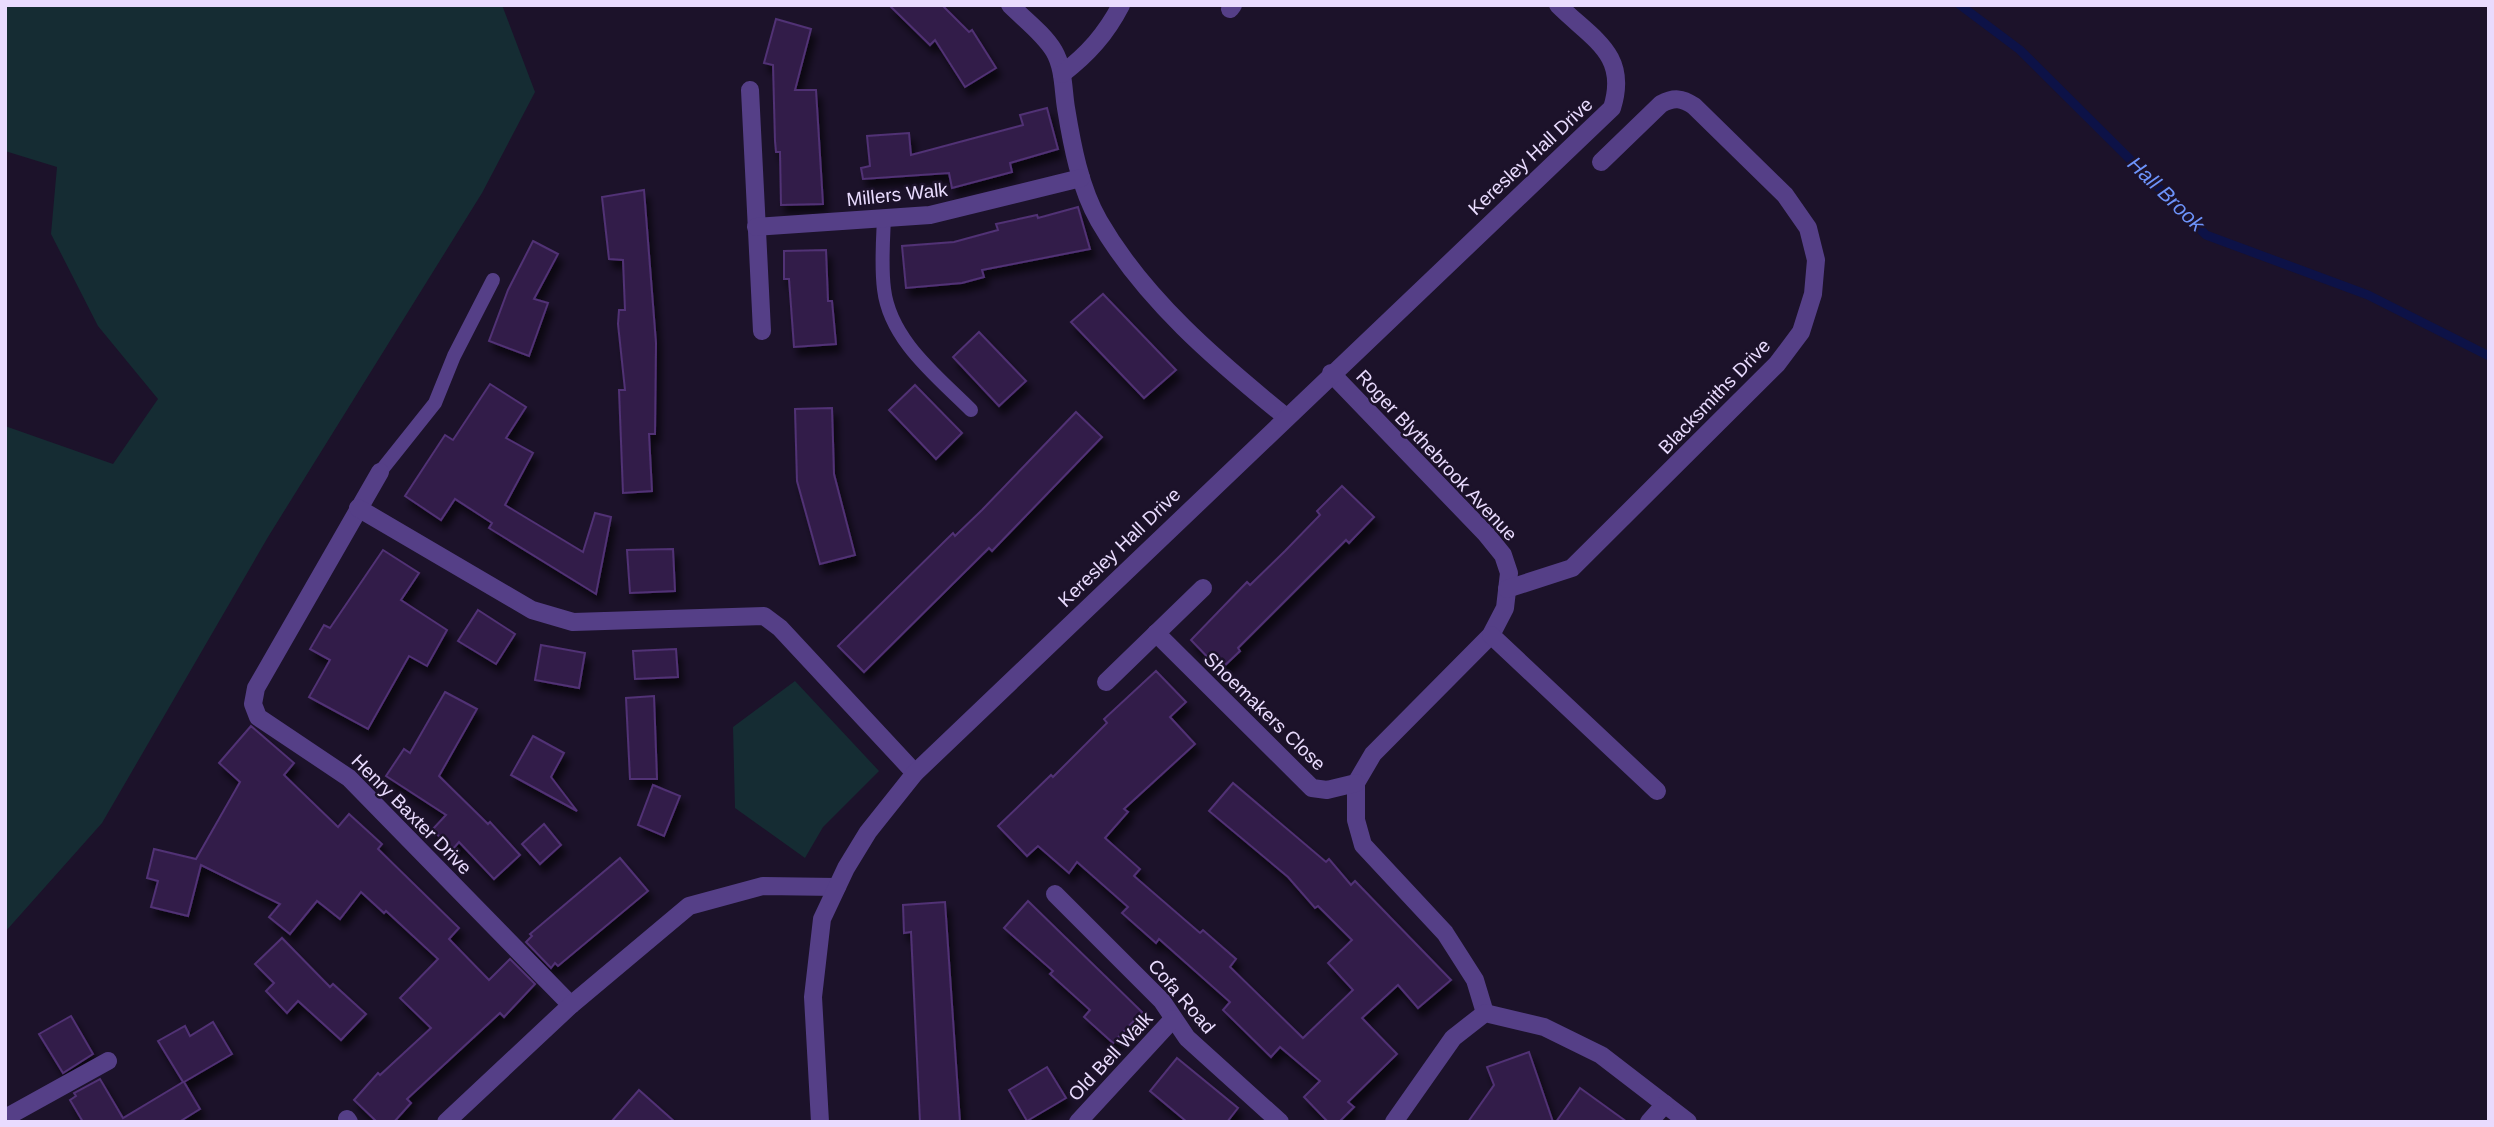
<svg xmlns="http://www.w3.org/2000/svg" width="2494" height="1127" viewBox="0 0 2494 1127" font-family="Arial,sans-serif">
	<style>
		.green { fill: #152c33 }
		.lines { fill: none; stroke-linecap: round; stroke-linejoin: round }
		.stream { stroke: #0d1247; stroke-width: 9 }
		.building { fill: #331e4a; stroke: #513175; stroke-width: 2; filter: url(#shadow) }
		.lane { stroke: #553f87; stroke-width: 14 }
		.street { stroke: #553f87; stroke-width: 18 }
		.labels { text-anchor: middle; stroke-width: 5; stroke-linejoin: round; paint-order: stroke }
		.street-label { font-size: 19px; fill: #e9dbfe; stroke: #1c122a }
		.water-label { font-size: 21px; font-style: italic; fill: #6d93fa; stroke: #1c122a }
	</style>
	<defs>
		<filter id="shadow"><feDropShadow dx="4.5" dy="8" stdDeviation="3.5" flood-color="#0009"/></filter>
	</defs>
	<rect width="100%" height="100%" fill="#1c122a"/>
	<g class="green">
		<path d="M 5,5 L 502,5 L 535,92 L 482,193 L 268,537 L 102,823 L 5,932 L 5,426 L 113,464 L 158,399 L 98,326 L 51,234 L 57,167 L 5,151 Z"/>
		<path d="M 795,681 L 879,771 L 823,827 L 805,858 L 735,808 L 733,727 Z"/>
	</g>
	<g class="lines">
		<path class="stream" d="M 1960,5 L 2020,50 L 2206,235 L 2368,295 L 2489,356"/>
	</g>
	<g class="building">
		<path d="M 889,5 L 942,5 L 969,32 L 972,30 L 996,68 L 965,87 L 935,40 L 930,45 Z"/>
		<path d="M 776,19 L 811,29 L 795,90 L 816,90 L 823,204 L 781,205 L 780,152 L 776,152 L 775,141 L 773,65 L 764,63 Z"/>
		<path d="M 1047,108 L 1058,149 L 1010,163 L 1012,172 L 952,188 L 949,173 L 863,179 L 861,168 L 870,166 L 867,136 L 909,133 L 911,155 L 1023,125 L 1020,115 Z"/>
		<path d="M 644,190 L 656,343 L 655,434 L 649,434 L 652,491 L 623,493 L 619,390 L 625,390 L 618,324 L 619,310 L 625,310 L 623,260 L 609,259 L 602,197 Z"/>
		<path d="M 1078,207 L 1090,249 L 982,270 L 984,277 L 962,283 L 906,288 L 902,246 L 954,242 L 998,230 L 996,224 L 1037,215 L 1038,218 Z"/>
		<path d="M 533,241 L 558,254 L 534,299 L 548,303 L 529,356 L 489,341 L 508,290 Z"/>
		<path d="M 826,250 L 828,301 L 832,301 L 836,344 L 794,347 L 789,279 L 784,279 L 784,251 Z"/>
		<path d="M 1103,294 L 1176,370 L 1144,398 L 1071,322 Z"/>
		<path d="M 979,332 L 1026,381 L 999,406 L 953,357 Z"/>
		<path d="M 490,384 L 526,407 L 506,438 L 533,453 L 505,505 L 583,552 L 595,513 L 611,517 L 596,594 L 489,528 L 492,523 L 455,499 L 441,520 L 405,496 L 445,435 L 453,440 Z"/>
		<path d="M 915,385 L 962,433 L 936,459 L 889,410 Z"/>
		<path d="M 832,408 L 834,474 L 855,555 L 820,564 L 797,481 L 795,409 Z"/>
		<path d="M 1076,412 L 1102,437 L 992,551 L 989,548 L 864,672 L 838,646 L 953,533 L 955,536 L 982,510 Z"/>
		<path d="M 1342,486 L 1374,517 L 1349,543 L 1346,540 L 1238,648 L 1240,651 L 1220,670 L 1191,640 L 1247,582 L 1250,585 L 1285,551 L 1320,515 L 1317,511 Z"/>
		<path d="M 673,549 L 675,591 L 630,593 L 627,550 Z"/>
		<path d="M 383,550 L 419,573 L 401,600 L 447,630 L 427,666 L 409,656 L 368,729 L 309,697 L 330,660 L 310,649 L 324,625 L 330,628 Z"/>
		<path d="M 478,610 L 515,634 L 496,664 L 458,641 Z"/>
		<path d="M 541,645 L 585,653 L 579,688 L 535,680 Z"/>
		<path d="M 676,649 L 678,677 L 635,679 L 633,651 Z"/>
		<path d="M 1156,671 L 1186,702 L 1170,717 L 1195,744 L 1124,809 L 1128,812 L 1105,838 L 1140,869 L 1134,876 L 1200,933 L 1203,930 L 1236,959 L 1230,967 L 1303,1038 L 1353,990 L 1328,963 L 1352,940 L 1318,906 L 1315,908 L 1288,877 L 1209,811 L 1233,783 L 1326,862 L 1329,859 L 1351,885 L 1355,881 L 1451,980 L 1418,1008 L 1398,985 L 1362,1018 L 1397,1054 L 1348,1102 L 1354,1107 L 1339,1122 L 1328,1122 L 1304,1097 L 1320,1081 L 1280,1047 L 1271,1057 L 1223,1010 L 1230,1002 L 1159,939 L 1156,943 L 1122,913 L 1128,907 L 1077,862 L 1069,873 L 1038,846 L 1027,856 L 998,826 L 1051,775 L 1053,777 L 1107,723 L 1104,719 Z"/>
		<path d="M 445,692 L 477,709 L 439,776 L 488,824 L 490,822 L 520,855 L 494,879 L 459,842 L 453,849 L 432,830 L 446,815 L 386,776 L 404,749 L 410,753 Z"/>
		<path d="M 654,696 L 657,779 L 630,779 L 626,698 Z"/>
		<path d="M 251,726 L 294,763 L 284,775 L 338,827 L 349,814 L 382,844 L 378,849 L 459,928 L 449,939 L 489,980 L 510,959 L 535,984 L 504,1017 L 500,1013 L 407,1099 L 411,1103 L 394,1122 L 377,1122 L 354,1100 L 378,1073 L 380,1075 L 431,1028 L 400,998 L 438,959 L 386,911 L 384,913 L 361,892 L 340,919 L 317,901 L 290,934 L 269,917 L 280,904 L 201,865 L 188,916 L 151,907 L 158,881 L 147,878 L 154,849 L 196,859 L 240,782 L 219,763 Z"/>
		<path d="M 533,736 L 564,753 L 551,777 L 577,811 L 511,775 Z"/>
		<path d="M 653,785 L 680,796 L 664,836 L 638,825 Z"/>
		<path d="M 544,824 L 561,845 L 540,864 L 522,844 Z"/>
		<path d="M 620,858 L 648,891 L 558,966 L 555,963 L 551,968 L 526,942 L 532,936 L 530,934 Z"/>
		<path d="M 1028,901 L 1142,1012 L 1113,1043 L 1084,1017 L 1090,1010 L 1050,974 L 1053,971 L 1004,928 Z"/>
		<path d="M 945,902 L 960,1122 L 920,1122 L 911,932 L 904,933 L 903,905 Z"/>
		<path d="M 282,938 L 330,987 L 333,984 L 366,1014 L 341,1040 L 298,1001 L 287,1013 L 266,991 L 274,983 L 255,964 Z"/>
		<path d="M 71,1016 L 93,1054 L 63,1073 L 39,1034 Z"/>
		<path d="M 213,1022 L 232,1054 L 184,1082 L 200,1109 L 179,1122 L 83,1122 L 70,1100 L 76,1096 L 74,1093 L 100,1079 L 123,1118 L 183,1082 L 158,1041 L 185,1026 L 190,1036 Z"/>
		<path d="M 1529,1052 L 1553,1122 L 1468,1122 L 1494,1085 L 1487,1067 Z"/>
		<path d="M 1177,1058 L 1238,1108 L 1227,1122 L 1187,1122 L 1150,1091 Z"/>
		<path d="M 1047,1067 L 1066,1098 L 1027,1121 L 1009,1090 Z"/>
		<path d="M 1580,1088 L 1627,1122 L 1556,1122 Z"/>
		<path d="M 639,1090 L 675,1122 L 611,1122 Z"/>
	</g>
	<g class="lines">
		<g class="lane">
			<path d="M 884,218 C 883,241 881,266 884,289 C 890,340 937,376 971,410"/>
			<path d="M 380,472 L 435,403 L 454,356 L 493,280"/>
		</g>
		<g class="street">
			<path d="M 1010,5 C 1024,19 1044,34 1054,51 C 1064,68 1063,90 1066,108 C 1072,145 1080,188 1099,221 C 1144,299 1217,361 1286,417"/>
			<path d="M 1230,9 L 1233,5"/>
			<path d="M 1062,74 C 1088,54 1106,34 1121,5"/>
			<path d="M 750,90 L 762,331"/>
			<path d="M 756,227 L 930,215 L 1081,178"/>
			<path d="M 1331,373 L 1486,534 L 1503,555 L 1509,573 L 1505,608 L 1491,635 L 1373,754 L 1356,783 L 1356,820 L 1363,845 L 1445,933 L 1475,980 L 1485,1013"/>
			<path d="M 380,472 L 256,688 L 253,704 L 258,717 L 349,778 L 571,1005"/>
			<path d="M 358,508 L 532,610 L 573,622 L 764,616 L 780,628 L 915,773"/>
			<path d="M 1507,589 L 1572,568 L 1777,364 L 1801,332 L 1813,294 L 1816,260 L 1808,228 L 1785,195 L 1694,106 C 1682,98 1674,97 1661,104 L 1601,162"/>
			<path d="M 1156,633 L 1312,788 L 1327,790 L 1356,783"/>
			<path d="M 1491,635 L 1657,791"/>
			<path d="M 1106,682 L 1203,588"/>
			<path d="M 1055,894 L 1162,1001 L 1187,1038 L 1280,1122"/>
			<path d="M 5,1118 L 108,1061"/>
			<path d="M 347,1119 L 349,1122"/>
			<path d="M 446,1122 L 571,1005 L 689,906 L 763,886 L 837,887"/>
			<path d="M 820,1122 L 813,997 L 822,919 L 846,868 L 868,832 L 915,773 L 1612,108 C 1629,54 1592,39 1558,5"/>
			<path d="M 1078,1122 L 1173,1019"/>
			<path d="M 1394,1122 L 1453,1038 L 1485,1013 L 1544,1027 L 1601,1055 L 1688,1122"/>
			<path d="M 1649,1122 L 1665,1104"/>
		</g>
	</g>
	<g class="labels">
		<g class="street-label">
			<text transform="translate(1530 156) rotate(-43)" y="7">Keresley Hall Drive</text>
			<text transform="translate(897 194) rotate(-6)" y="7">Millers Walk</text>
			<text transform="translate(1714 396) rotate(-46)" y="7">Blacksmiths Drive</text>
			<text transform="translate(1437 455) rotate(47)" y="7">Roger Blythebrook Avenue</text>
			<text transform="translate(1119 547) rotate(-44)" y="7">Keresley Hall Drive</text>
			<text transform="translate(1265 711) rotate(44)" y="7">Shoemakers Close</text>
			<text transform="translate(412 814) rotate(45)" y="7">Henry Baxter Drive</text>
			<text transform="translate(1182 996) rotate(49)" y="7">Cofa Road</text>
			<text transform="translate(1110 1056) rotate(-47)" y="7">Old Bell Walk</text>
		</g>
		<g class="water-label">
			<text transform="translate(2166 194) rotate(44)" y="7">Hall Brook</text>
		</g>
	</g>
	<rect width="2494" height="1127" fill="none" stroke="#e9dbfe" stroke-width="14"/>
</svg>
